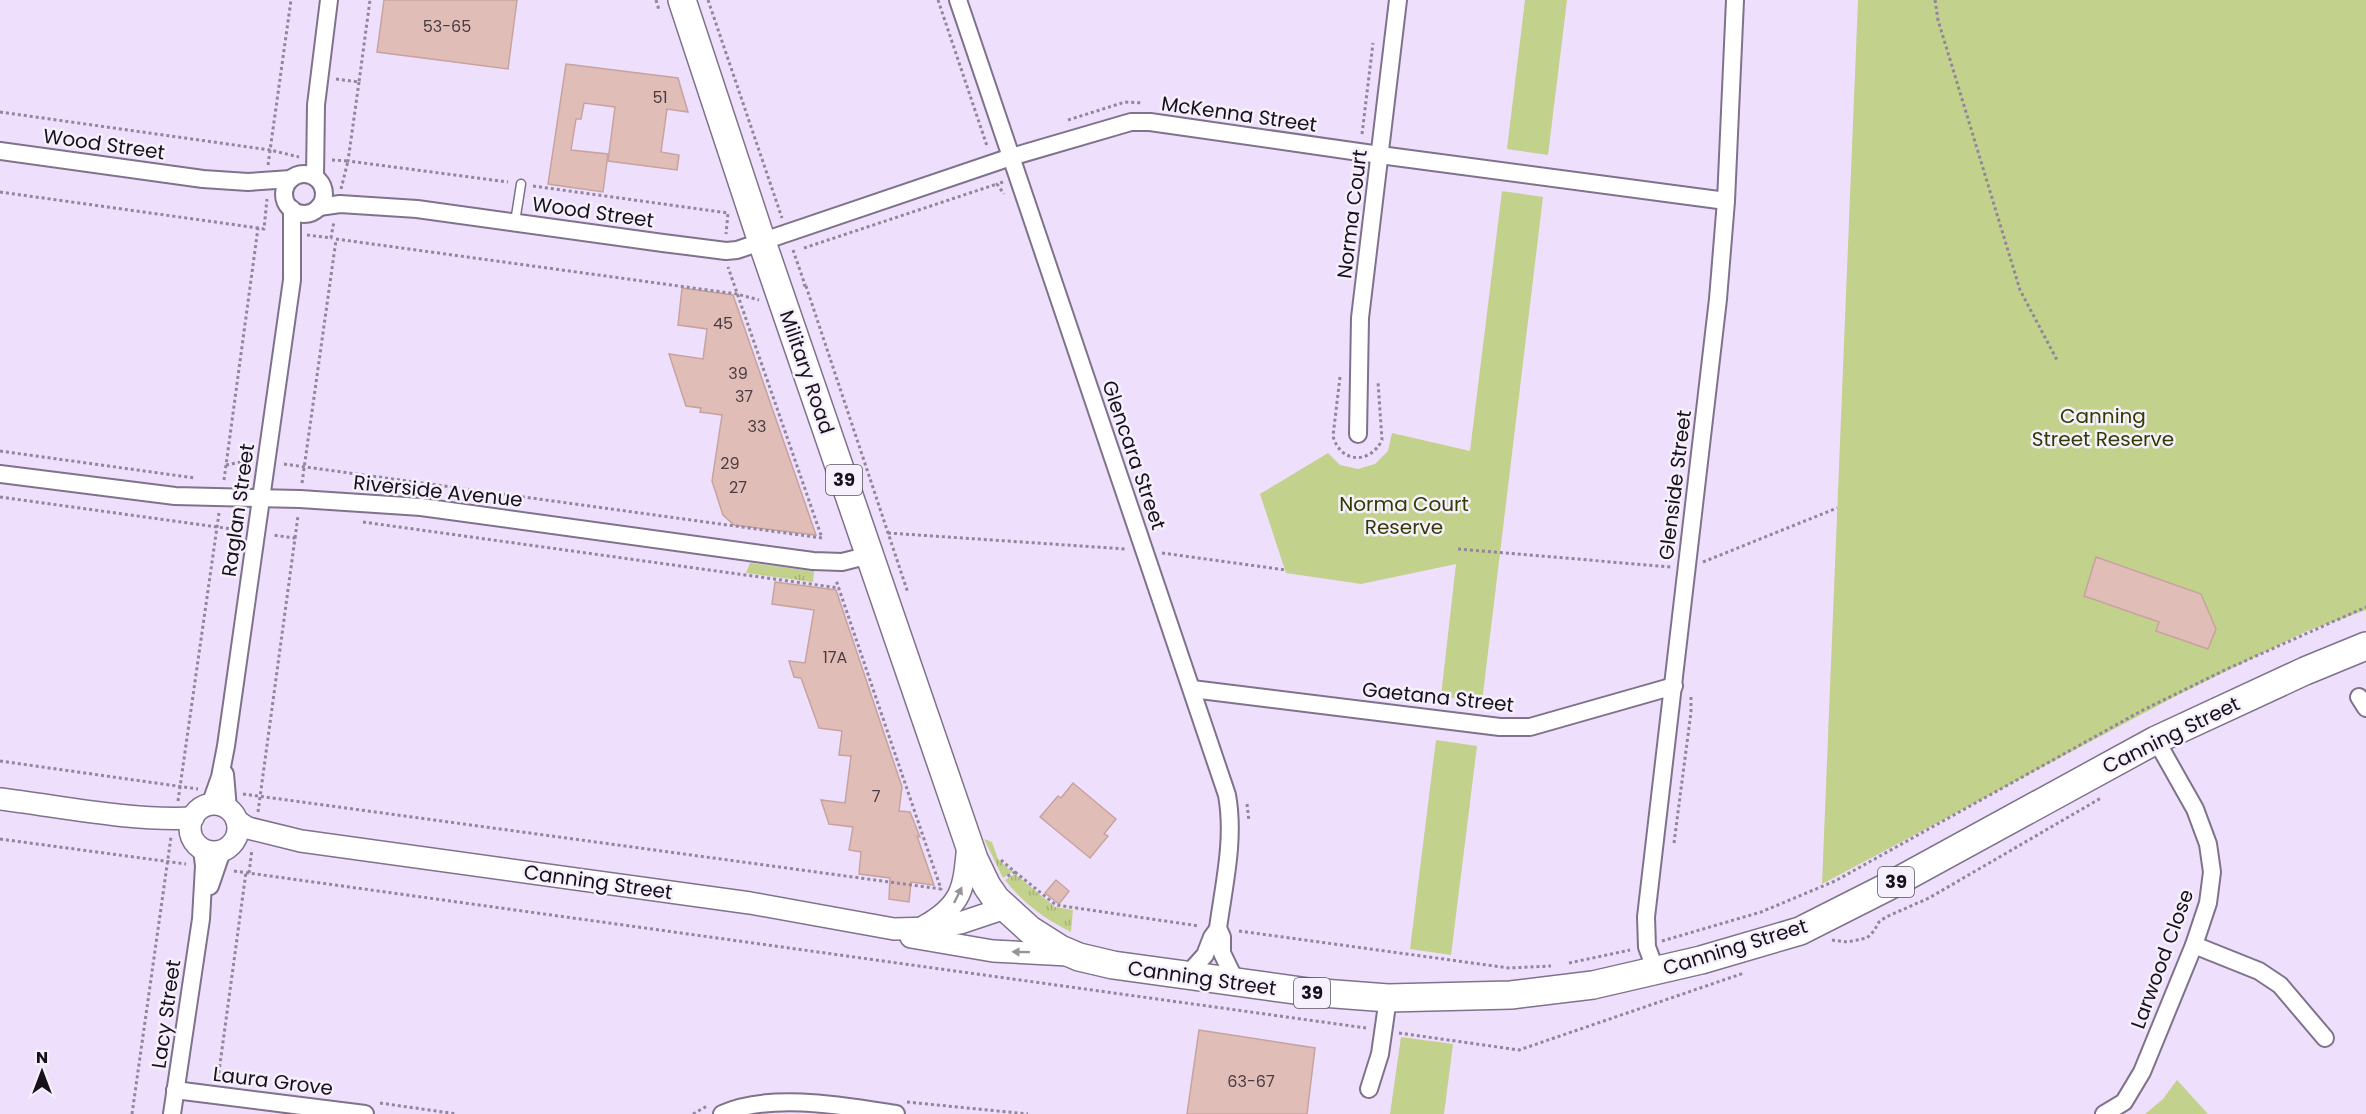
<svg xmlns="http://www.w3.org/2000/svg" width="2366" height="1114" viewBox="0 0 2366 1114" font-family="Poppins,sans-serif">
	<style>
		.grass { fill: url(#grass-tufts) }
		.green { fill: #c2d18b }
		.building { fill: #e1bdb8; stroke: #c7a39f; stroke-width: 1.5 }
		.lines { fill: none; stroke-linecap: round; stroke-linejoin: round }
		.service-casing { stroke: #7f728b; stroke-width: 11 }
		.minor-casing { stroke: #7f728b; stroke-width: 20 }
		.tertiary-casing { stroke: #7f728b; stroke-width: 24 }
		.primary-casing { stroke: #7f728b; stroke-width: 30 }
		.path { stroke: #91869b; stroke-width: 3; stroke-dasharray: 3 3; stroke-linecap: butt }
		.service { stroke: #fff; stroke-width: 8 }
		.minor { stroke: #fff; stroke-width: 16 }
		.tertiary { stroke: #fff; stroke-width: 21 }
		.primary { stroke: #fff; stroke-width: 27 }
		.oneway { fill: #979498 }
		.labels { text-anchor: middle; stroke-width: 5; stroke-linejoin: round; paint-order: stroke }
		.number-label { font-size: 16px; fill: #4a3c42 }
		.shield { fill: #f6f0fc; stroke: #5a545e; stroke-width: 1.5 }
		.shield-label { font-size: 18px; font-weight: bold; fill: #17111b }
		.street-label { font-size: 20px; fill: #17111b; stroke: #f6f0fc }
		.park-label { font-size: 20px; fill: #323b02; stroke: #f6f0fc }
	</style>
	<defs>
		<pattern id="grass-tufts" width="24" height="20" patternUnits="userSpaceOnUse" patternTransform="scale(1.5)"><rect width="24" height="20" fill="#c2d18b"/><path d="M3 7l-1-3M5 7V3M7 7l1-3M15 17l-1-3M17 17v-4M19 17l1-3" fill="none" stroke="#a6b277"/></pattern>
	</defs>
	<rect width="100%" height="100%" fill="#eedffc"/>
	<g class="grass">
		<path d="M 750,563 L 814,571 L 813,582 L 746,573 Z"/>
		<path d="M 984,839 L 992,842 L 998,859 L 1012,872 L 1003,878 Z"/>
		<path d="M 1015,874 L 1055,907 L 1073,910 L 1071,932 C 1045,919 1024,904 1005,880 Z"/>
	</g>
	<g class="green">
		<path d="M 1525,0 L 1567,0 L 1548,155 L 1507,149 Z"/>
		<path d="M 1858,0 L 2366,0 L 2366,610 L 2307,631 L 2178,695 L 1822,884 Z"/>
		<path d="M 1502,191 L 1543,197 L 1482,702 L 1441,696 L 1456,564 L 1361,584 L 1286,573 L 1260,494 L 1328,453 L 1340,465 L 1358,469 L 1375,464 L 1388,451 L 1392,433 L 1470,451 Z"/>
		<path d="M 1436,740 L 1477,746 L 1451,955 L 1410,949 Z"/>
		<path d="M 1401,1037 L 1453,1044 L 1444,1114 L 1390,1114 Z"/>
		<path d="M 2177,1080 L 2208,1114 L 2145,1114 L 2163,1099 Z"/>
	</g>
	<g class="building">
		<path d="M 384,0 L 517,0 L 508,69 L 377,52 Z"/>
		<path d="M 566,64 L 678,78 L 688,112 L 667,109 L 661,152 L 679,155 L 677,170 L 608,161 L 615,107 L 584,103 L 581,119 L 576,119 L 571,150 L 608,154 L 603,192 L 548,184 Z"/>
		<path d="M 682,288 L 733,295 L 816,535 L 734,525 L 723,515 L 712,481 L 722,415 L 700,412 L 701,408 L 686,406 L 669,354 L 703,359 L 707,329 L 678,325 Z"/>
		<path d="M 2096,557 L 2201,594 L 2216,629 L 2208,649 L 2156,631 L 2159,622 L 2084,596 Z"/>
		<path d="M 775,582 L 836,590 L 902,787 L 899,811 L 910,812 L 920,837 L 917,836 L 934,885 L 911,882 L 909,902 L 889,899 L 890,878 L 859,874 L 861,852 L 849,850 L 853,827 L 829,824 L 821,800 L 845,803 L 851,756 L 839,755 L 842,731 L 819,728 L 801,678 L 794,677 L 789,661 L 805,663 L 814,610 L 772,604 Z"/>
		<path d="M 1073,783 L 1116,819 L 1104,834 L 1108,836 L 1090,858 L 1040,817 L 1058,796 L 1061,798 Z"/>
		<path d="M 1056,880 L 1069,891 L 1059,904 L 1045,893 Z"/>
		<path d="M 1199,1030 L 1315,1048 L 1307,1114 L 1187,1114 Z"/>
	</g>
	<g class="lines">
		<defs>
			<path id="service" d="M 515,222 L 521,184"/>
			<g id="minor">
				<path d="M 958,0 L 1227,795 C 1235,839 1224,884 1218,928 L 1222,937 L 1222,953 L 1236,982"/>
				<path d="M 0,151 L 203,179 L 248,182 L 291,179"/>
				<circle cx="304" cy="194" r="20"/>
				<path d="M 315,177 L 316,105 L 329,0"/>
				<path d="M 319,207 L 340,204 L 417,209 L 663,243 L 726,251 L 737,250 L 1011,157 L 1131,122 L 1150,122 L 1380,155 L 1726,201"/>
				<path d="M 1358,434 L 1360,318 L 1398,0"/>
				<path d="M 0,474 L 175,496 L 300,499 L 421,507 L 813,561 L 842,562 L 870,555"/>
				<path d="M 1192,689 L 1500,727 L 1530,727 L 1674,686"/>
				<path d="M 2359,697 L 2366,708"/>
				<path d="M 225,774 L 228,809"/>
				<path d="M 210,805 L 220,777 L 226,746 L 292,280 L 292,209"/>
				<path d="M 210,886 L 222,851"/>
				<path d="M 2194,945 L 2259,971 L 2280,985 L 2325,1038"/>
				<path d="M 1656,971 L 1647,947 L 1646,917 L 1718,299 L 1726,201 L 1735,0"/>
				<path d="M 1187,975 L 1205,955 L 1212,937 L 1218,929"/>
				<path d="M 1369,1089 L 1380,1054 L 1388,998"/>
				<path d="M 175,1090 L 365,1114"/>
				<path d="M 172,1114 L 201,919 L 204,866 L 202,849"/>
				<path d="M 722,1114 C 770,1092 845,1106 896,1114"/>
				<path d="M 2104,1114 L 2124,1102 L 2142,1072 L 2194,945 L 2208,903 L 2212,872 L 2208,844 L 2195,809 L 2156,740"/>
			</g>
			<g id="tertiary">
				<path d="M 0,799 C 64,807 129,821 193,818"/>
				<circle cx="214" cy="828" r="24"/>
				<path d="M 237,821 L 248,828 L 301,841 L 750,903 L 894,929 L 933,928 L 960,923 L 1005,908"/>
				<path d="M 925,926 C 964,904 964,886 968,844"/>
				<path d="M 911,937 L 993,951 L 1068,955"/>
			</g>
			<path id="primary" d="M 682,0 L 762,242 L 974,859 L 987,886 L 996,899 L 1030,930 L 1060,949 L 1079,957 L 1113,965 L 1309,992 L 1388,998 L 1511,995 L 1593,985 L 1701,960 L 1800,931 L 1887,887 L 2156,740 L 2305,671 L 2366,646"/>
		</defs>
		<use href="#service" class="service-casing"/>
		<use href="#minor" class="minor-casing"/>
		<use href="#tertiary" class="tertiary-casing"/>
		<use href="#primary" class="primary-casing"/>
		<g class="path">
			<path d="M 656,0 L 659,10"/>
			<path d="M 708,0 L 782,218"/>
			<path d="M 938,0 L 987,146"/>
			<path d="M 1935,0 L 1938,20 L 2020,290 L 2057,360"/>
			<path d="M 336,79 L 359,82 L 370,0"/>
			<path d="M 359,82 L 348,161 L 508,182"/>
			<path d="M 0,112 L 270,150 L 299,157"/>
			<path d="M 1068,120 L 1125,102 L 1143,103"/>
			<path d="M 1362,134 L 1373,43"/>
			<path d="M 332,160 L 348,161 L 341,189"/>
			<path d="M 268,165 L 291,0"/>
			<path d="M 1003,182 L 997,184 L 1004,194"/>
			<path d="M 533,186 L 728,213 L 726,234"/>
			<path d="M 0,192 L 258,228"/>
			<path d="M 307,235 L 331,238 L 334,221"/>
			<path d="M 336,239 L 737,294 L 759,300"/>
			<path d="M 804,248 L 997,184"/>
			<path d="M 793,250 L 805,285 L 802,287"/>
			<path d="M 806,286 L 908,593"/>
			<path d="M 1340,377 L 1333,436 C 1340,463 1370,465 1382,440 L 1378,382"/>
			<path d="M 0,451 L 195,478"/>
			<path d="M 284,464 L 822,538 L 728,267"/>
			<path d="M 226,465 L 251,460"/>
			<path d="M 224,480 L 258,228 L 264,229 L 267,199"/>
			<path d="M 302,483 L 336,240"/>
			<path d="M 0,497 L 239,530"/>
			<path d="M 363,522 L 839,588"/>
			<path d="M 888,533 L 1126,549"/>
			<path d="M 295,538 L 298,516"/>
			<path d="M 1458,549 L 1671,567"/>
			<path d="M 1162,553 L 1286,570"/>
			<path d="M 1703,562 L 1837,508"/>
			<path d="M 0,761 L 198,789"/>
			<path d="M 243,794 L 941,889 L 836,580"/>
			<path d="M 178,801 L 219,513"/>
			<path d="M 1247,804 L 1249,821"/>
			<path d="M 258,812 L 295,538 L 272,535"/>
			<path d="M 0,839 L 186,864"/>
			<path d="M 1674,843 L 1691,712 L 1691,695"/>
			<path d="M 1001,860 L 1015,872 L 1006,877"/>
			<path d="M 234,871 L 1366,1028"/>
			<path d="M 1015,872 L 1056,905 L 1199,926"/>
			<path d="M 249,873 L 252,849"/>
			<path d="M 1239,931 L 1509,968 L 1551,966"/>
			<path d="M 1832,940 L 1847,942 L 1867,938 L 1874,931 L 1879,922 L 1886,917 L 1929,898 L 2101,798"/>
			<path d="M 1662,941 L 1761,912 L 1835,881 L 2143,710 L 2227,669 L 2366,607"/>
			<path d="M 1569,963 L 1630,950"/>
			<path d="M 1399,1033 L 1519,1050 L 1744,973"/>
			<path d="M 218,1079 L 246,872"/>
			<path d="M 907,1102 L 1028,1114"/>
			<path d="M 380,1103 L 457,1114"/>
			<path d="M 132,1114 L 171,837"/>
			<path d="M 693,1114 L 707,1106"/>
		</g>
		<use href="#service" class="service"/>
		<use href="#minor" class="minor"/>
		<use href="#tertiary" class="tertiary"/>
		<use href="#primary" class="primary"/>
	</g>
	<defs><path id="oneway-solid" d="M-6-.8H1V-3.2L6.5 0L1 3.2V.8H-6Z" transform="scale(1.5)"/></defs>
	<g class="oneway">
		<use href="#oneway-solid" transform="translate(958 895) rotate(-64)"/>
		<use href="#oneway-solid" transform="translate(1021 952) rotate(-179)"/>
	</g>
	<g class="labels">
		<g class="number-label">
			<text x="447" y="32">53-65</text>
			<text x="660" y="103">51</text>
			<text x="723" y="329">45</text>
			<text x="738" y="379">39</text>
			<text x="744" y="402">37</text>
			<text x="757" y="432">33</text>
			<text x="730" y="469">29</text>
			<text x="738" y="493">27</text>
			<text x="835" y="663">17A</text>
			<text x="876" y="802">7</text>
			<text x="1251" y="1087">63-67</text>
		</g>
		<g class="shield">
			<rect x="826" y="465" width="36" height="30" rx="4.5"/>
			<rect x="1878" y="867" width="36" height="30" rx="4.5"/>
			<rect x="1294" y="978" width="36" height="30" rx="4.5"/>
		</g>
		<g class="shield-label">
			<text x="844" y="486">39</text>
			<text x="1896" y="888">39</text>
			<text x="1312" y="999">39</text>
		</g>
		<g class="street-label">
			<text transform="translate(1239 114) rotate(8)" y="7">McKenna Street</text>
			<text transform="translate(104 144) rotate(8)" y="7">Wood Street</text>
			<text transform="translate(593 212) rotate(8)" y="7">Wood Street</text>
			<text transform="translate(1352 214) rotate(-83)" y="7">Norma Court</text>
			<text transform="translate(807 372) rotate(71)" y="7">Military Road</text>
			<text transform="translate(1134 455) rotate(71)" y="7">Glencara Street</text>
			<text transform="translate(1675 485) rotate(-83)" y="7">Glenside Street</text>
			<text transform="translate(438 491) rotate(6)" y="7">Riverside Avenue</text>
			<text transform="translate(238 510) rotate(-82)" y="7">Raglan Street</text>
			<text transform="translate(1438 697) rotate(6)" y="7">Gaetana Street</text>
			<text transform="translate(2171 735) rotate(-26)" y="7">Canning Street</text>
			<text transform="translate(598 882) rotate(8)" y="7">Canning Street</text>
			<text transform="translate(1735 947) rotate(-17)" y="7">Canning Street</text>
			<text transform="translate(2162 959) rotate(-70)" y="7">Larwood Close</text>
			<text transform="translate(1202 978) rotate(8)" y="7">Canning Street</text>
			<text transform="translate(166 1014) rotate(-82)" y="7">Lacy Street</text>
			<text transform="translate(273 1081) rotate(7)" y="7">Laura Grove</text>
		</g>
		<g class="park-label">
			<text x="2103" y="423">Canning<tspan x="2103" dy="23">Street Reserve</tspan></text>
			<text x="1404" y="511">Norma Court<tspan x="1404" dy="23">Reserve</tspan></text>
		</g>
	</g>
	<g transform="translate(42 1072)" stroke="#f6f0fc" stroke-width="4.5" paint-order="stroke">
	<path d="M0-4.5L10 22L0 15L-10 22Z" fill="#17111b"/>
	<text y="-9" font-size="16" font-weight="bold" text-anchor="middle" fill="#17111b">N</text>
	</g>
</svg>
